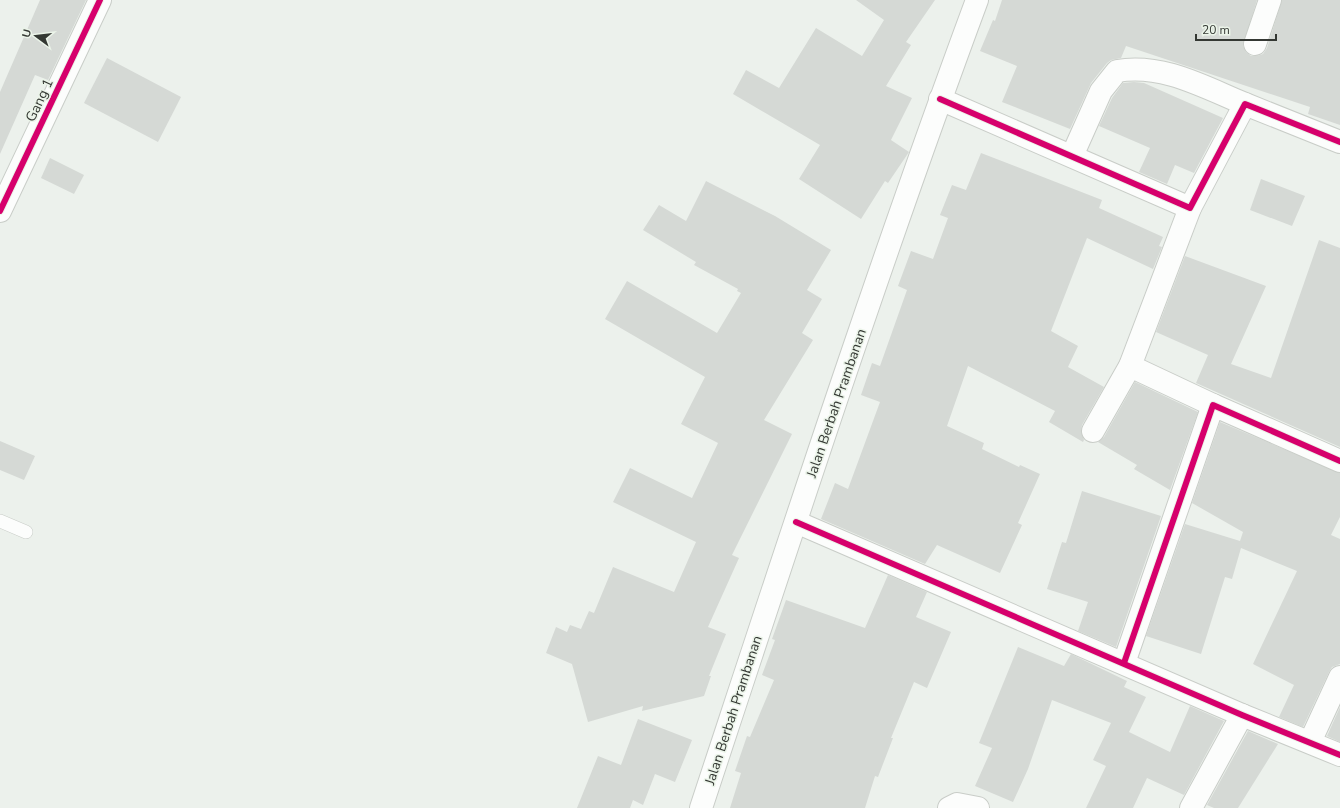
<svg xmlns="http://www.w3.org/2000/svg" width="1340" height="808" viewBox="0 0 1340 808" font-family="'Nunito Sans',sans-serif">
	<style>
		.building { fill: #d5d9d5 }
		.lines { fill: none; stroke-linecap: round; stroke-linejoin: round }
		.service-casing { stroke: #c9cdc8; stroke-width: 14 }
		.minor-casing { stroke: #c9cdc8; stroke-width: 24 }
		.secondary-casing { stroke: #c9cdc8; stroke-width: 24 }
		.service { stroke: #fcfdfc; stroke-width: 13 }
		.minor { stroke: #fcfdfc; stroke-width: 22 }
		.secondary { stroke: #fcfdfc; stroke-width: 22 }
		.cycleway-casing { stroke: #ebf4e9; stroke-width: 8 }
		.cycleway { stroke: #d6006c; stroke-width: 6 }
		.labels { text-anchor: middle; stroke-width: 3; stroke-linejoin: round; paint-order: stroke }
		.street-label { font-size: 14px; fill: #343833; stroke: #ebf4e9 }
	</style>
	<rect width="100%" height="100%" fill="#ecf1ec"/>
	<g class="building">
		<path d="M 40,0 L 86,0 L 48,80 L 35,75 L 0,154 L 0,92 Z"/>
		<path d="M 856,0 L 935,0 L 906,42 L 911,45 L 886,86 L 912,98 L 891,140 L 909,152 L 888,183 L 885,181 L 861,219 L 799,179 L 820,145 L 733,94 L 746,70 L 779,88 L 816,28 L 862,56 L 884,20 Z"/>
		<path d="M 1002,0 L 1257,0 L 1243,46 L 1246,52 L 1251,56 L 1257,56 L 1263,54 L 1267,48 L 1282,0 L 1340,0 L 1340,125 L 1308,114 L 1310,107 L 1126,46 L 1121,58 L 1111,60 L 1107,63 L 1091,83 L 1070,129 L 1002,102 L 1017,66 L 980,51 L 993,20 L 995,21 Z"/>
		<path d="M 107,58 L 181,97 L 158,142 L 84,103 Z"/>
		<path d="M 1134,82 L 1144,83 L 1223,118 L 1194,173 L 1175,165 L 1167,184 L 1139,172 L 1150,148 L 1099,126 L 1112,98 L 1123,83 Z"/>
		<path d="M 981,153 L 1102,200 L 1099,208 L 1163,237 L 1159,246 L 1162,247 L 1153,269 L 1087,238 L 1051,331 L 1078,346 L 1068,367 L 1104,387 L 1082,425 L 1081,431 L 1084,440 L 1083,442 L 1049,422 L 1055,411 L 968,366 L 947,426 L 984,443 L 982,449 L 1019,467 L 1020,465 L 1040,474 L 1018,523 L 1022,525 L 1000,573 L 937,545 L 925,564 L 821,519 L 835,483 L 848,489 L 880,402 L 861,395 L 872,363 L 880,366 L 907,290 L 898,286 L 911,251 L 933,259 L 948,218 L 940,215 L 952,185 L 966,190 Z"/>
		<path d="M 50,158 L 84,175 L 74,194 L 41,178 Z"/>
		<path d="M 1261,179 L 1305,196 L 1292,226 L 1250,210 Z"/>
		<path d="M 706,181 L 775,216 L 831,250 L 807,290 L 822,299 L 802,333 L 813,340 L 764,420 L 792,434 L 732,555 L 739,558 L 708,627 L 726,634 L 709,676 L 711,676 L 704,696 L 642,711 L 643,706 L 588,722 L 572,664 L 546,653 L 556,627 L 567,632 L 570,625 L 581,629 L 589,611 L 594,613 L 613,567 L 674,592 L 696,542 L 613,502 L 630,468 L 692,498 L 718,443 L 681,424 L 705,377 L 605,319 L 627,281 L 717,333 L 741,293 L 737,291 L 738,289 L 694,265 L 696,262 L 643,230 L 659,205 L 686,221 Z"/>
		<path d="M 1319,240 L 1340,248 L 1340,447 L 1196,383 L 1208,355 L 1156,332 L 1185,256 L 1266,286 L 1231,364 L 1271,378 Z"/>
		<path d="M 1135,382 L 1198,412 L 1170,490 L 1134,469 L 1137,465 L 1098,442 L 1104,437 Z"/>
		<path d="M 1220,422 L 1340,473 L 1340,517 L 1331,535 L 1340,539 L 1340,664 L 1332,667 L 1329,672 L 1303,727 L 1279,717 L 1294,685 L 1253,664 L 1297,571 L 1241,548 L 1232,579 L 1225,577 L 1201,654 L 1146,636 L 1185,524 L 1240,541 L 1243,532 L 1192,503 Z"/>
		<path d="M 0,441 L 35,456 L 24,480 L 0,470 Z"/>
		<path d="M 1082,491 L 1161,516 L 1116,647 L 1078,631 L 1088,602 L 1047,589 L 1062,542 L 1066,543 Z"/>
		<path d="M 888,575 L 927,592 L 916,617 L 951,632 L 927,688 L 914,682 L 891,738 L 893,738 L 878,777 L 875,776 L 865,808 L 730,808 L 741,773 L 735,771 L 747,736 L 750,737 L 774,680 L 762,675 L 775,640 L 772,639 L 786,600 L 865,628 Z"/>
		<path d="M 1018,647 L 1064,666 L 1071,654 L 1127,681 L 1124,687 L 1146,697 L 1129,732 L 1170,752 L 1190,706 L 1224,721 L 1184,795 L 1147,778 L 1133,808 L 1086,808 L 1106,766 L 1093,760 L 1111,723 L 1052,700 L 1028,769 L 1013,802 L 975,786 L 992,748 L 979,743 Z"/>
		<path d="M 1340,707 L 1340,742 L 1327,736 Z"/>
		<path d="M 638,719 L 692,740 L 675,782 L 655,774 L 643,805 L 633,800 L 630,808 L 577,808 L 598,756 L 621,765 Z"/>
		<path d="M 1248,731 L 1278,744 L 1238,808 L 1214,808 L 1207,805 Z"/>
	</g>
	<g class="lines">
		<defs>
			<path id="service" d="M 0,521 L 26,532"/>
			<g id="minor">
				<path d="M 1255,44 L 1270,0"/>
				<path d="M 940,99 L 1190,208 L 1245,104 L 1340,142"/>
				<path d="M 1072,156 L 1101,91 L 1117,71 C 1162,63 1204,87 1245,104"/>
				<path d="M 0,211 L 100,0"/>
				<path d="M 1130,366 L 1213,405"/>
				<path d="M 1093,431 L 1130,366 L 1190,208"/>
				<path d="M 796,522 L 1242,715 L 1340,755"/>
				<path d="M 1124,663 L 1213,405 L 1340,461"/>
				<path d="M 1310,742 L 1340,677"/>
				<path d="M 949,808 L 957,804 L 978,808"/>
				<path d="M 1191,808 L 1242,715"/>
			</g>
			<path id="secondary" d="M 701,808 C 790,538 878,267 977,0"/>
		</defs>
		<use href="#service" class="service-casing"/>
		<use href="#minor" class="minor-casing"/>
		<use href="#secondary" class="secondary-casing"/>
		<use href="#service" class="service"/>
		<use href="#minor" class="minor"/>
		<use href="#secondary" class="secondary"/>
		<defs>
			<g id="cycleway">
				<path d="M 940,99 L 1190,208 L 1245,104 L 1340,142"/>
				<path d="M 0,211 L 100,0"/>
				<path d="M 796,522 L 1242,715 L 1340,755"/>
				<path d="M 1124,663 L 1213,405 L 1340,461"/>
			</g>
		</defs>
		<use href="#cycleway" class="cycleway-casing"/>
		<use href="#cycleway" class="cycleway"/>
	</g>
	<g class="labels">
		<g class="street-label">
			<text transform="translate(39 100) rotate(-65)" y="5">Gang 1</text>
			<text transform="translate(836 403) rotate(-71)" y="5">Jalan Berbah Prambanan</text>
			<text transform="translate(733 710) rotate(-72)" y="5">Jalan Berbah Prambanan</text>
		</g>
	</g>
	<g transform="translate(36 36) rotate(285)" stroke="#ebf4e9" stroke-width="3" paint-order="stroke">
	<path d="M0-3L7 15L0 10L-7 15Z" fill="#343833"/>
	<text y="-6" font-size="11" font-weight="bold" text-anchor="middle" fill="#343833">U</text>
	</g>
	<path d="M1196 34v6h80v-6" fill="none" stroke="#343833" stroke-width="2"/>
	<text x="1202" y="34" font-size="12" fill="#343833" stroke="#ebf4e9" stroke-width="3" paint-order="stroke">20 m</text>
</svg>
